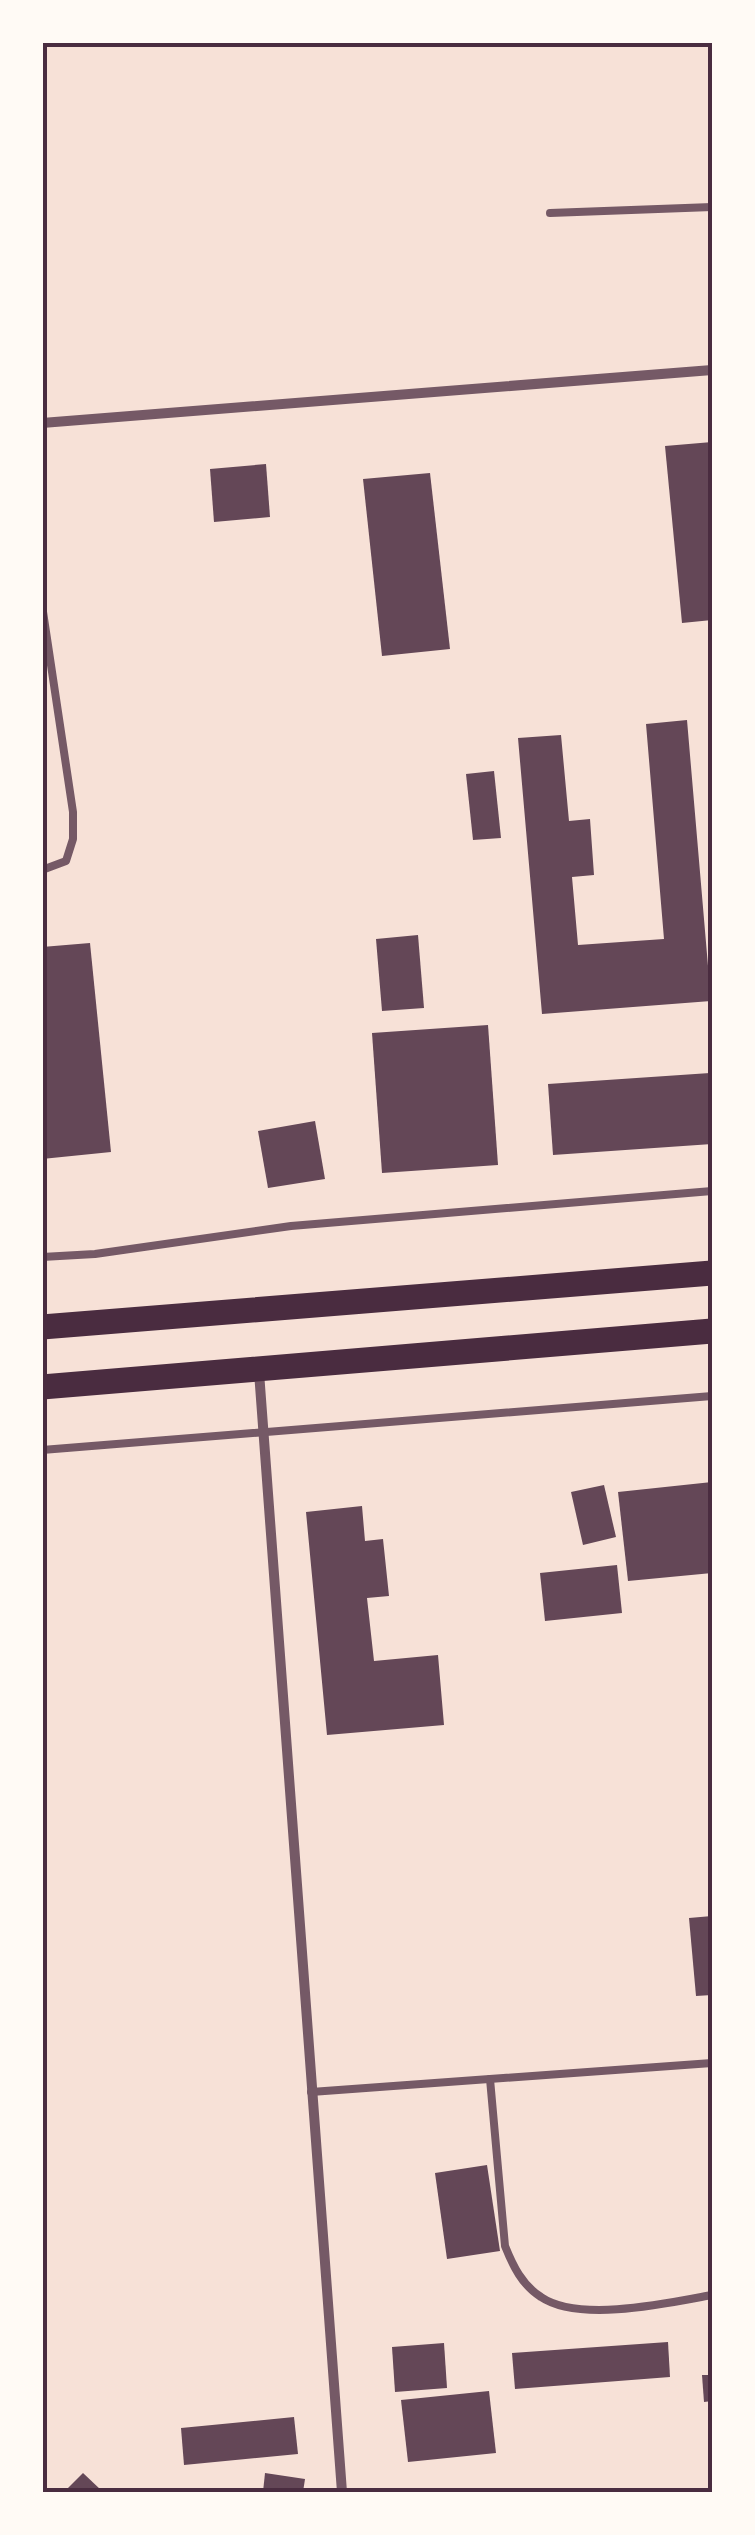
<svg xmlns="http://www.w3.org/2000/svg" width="755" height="2535" viewBox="0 0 755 2535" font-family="Jost,sans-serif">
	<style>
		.building { fill: #644757 }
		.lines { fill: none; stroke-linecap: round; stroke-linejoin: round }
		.service { stroke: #755966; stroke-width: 8 }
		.minor { stroke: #755966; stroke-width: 10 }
		.trunk { stroke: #4a2c40; stroke-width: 25 }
		.neatline { fill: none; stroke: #4a2c40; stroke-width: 4 }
	</style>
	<rect width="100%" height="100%" fill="#f7e1d7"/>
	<g class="building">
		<path d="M 712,442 L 712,620 L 682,623 L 665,446 Z"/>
		<path d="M 266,464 L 270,517 L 214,522 L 210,469 Z"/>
		<path d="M 430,473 L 450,649 L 382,656 L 363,479 Z"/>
		<path d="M 687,720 L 711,1001 L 542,1014 L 518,738 L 561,735 L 569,821 L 590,819 L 594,875 L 572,877 L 578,945 L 664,939 L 646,724 Z"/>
		<path d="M 494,771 L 501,838 L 473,840 L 466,774 Z"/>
		<path d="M 418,935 L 424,1008 L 382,1011 L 376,939 Z"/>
		<path d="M 90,943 L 111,1152 L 42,1159 L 42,947 Z"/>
		<path d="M 488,1025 L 498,1165 L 382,1173 L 372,1033 Z"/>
		<path d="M 710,1073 L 712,1144 L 553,1155 L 548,1084 Z"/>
		<path d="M 315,1121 L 325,1179 L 268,1188 L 258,1131 Z"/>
		<path d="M 712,1482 L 712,1573 L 628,1581 L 618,1492 Z"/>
		<path d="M 604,1485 L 616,1537 L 583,1545 L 571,1492 Z"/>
		<path d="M 362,1506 L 365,1541 L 383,1539 L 389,1596 L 367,1598 L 374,1661 L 438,1655 L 444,1725 L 327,1735 L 306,1512 Z"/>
		<path d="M 617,1565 L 622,1613 L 545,1621 L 540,1573 Z"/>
		<path d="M 712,1916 L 712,1995 L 696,1996 L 689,1918 Z"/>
		<path d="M 487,2165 L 500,2251 L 447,2259 L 435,2173 Z"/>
		<path d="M 668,2342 L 670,2377 L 515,2389 L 512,2353 Z"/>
		<path d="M 444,2343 L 447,2388 L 395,2392 L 392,2347 Z"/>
		<path d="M 702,2375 L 712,2375 L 712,2401 L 704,2402 Z"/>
		<path d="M 489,2391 L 496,2453 L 408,2462 L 401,2400 Z"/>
		<path d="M 294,2417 L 298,2454 L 184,2465 L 181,2428 Z"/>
		<path d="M 83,2473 L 101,2490 L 64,2492 Z"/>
		<path d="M 265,2473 L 305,2479 L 303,2492 L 263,2492 Z"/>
	</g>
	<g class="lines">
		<g class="service">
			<path d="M 550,213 L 712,207"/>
			<path d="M 42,605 L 73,812 L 73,839 L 66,861 L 42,870"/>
			<path d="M 42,1257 L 95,1254 L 291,1226 L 712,1191"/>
			<path d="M 42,1450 L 712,1396"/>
			<path d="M 490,2079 L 505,2246 C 513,2266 522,2285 541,2297 C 579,2323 669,2303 712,2295"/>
			<path d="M 311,2092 L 712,2063"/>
		</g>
		<g class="minor">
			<path d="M 42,423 L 712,370"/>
			<path d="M 259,1372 L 342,2492"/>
		</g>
		<g class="trunk">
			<path d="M 42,1327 L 712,1273"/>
			<path d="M 42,1387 L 712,1331"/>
		</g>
	</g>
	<rect width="755" height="2535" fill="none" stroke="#fffaf5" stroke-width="90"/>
	<rect x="45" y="45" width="665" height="2445" class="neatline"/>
</svg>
